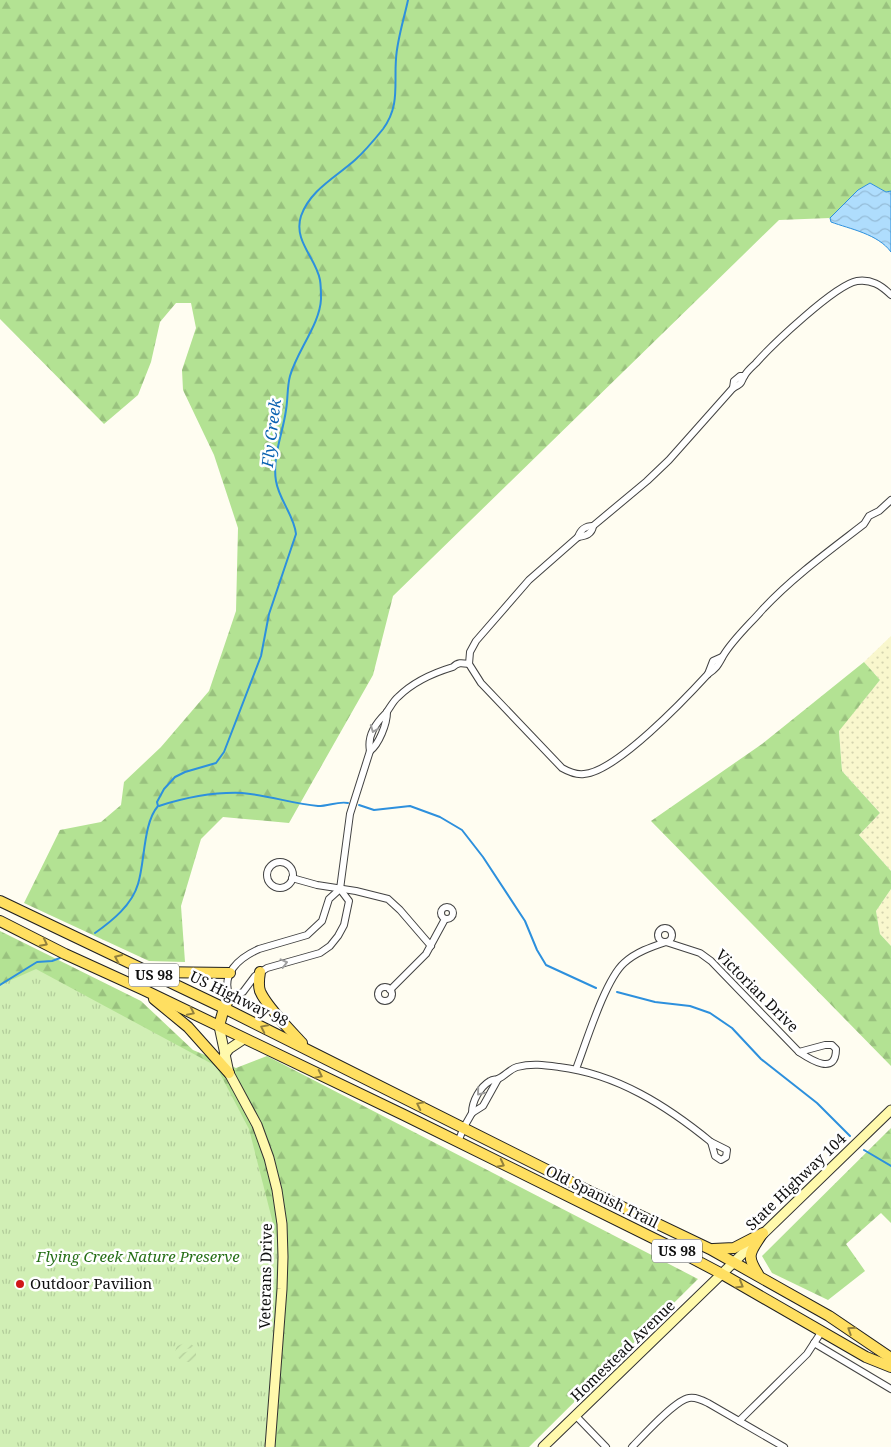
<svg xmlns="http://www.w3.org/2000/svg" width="891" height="1447" viewBox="0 0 891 1447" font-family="'Noto Serif',serif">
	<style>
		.farmland { fill: url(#farmland-dots) }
		.forest { fill: url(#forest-firs) }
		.park { fill: url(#park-tufts) }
		.garden { fill: url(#garden-furrows) }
		.water { fill: url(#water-waves); stroke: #2d90dd }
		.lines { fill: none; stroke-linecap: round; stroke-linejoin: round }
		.stream { stroke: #2d90dd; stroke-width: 2 }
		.street-casing { stroke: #424242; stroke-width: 8 }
		.secondary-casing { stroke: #313131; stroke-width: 11 }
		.primary-casing { stroke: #202020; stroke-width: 12 }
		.street { stroke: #fff; stroke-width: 6 }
		.secondary { stroke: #fff9ac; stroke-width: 9 }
		.primary { stroke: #ffdf61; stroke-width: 10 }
		.oneway { stroke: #9f9f9f }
		.oneway2 { stroke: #93813c }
		.poi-dot { fill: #d01617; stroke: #fff; stroke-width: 2 }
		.labels { text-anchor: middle; stroke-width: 5; stroke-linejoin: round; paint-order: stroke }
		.shield { fill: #fff; stroke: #575757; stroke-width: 1 }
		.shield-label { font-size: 14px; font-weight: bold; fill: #0f0f0f }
		.street-label { font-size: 15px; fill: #0f0f0f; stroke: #fff }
		.park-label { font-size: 15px; font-style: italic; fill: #266f17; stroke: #fff }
		.poi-label { font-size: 15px; fill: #0f0f0f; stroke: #fff; text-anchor: start }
		.water-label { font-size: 16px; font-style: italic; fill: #0961b1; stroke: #fff }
	</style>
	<defs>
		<pattern id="farmland-dots" width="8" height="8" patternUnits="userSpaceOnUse" patternTransform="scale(1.25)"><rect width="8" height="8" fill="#f9f7cd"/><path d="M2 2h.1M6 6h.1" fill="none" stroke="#d4d3af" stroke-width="1.8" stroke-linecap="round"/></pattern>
		<pattern id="forest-firs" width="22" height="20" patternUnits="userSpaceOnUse" patternTransform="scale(1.25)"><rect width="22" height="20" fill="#b3e293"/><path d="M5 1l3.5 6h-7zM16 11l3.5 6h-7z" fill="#99c17e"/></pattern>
		<pattern id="park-tufts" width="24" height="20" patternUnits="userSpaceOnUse" patternTransform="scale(1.25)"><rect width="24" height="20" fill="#d1efb5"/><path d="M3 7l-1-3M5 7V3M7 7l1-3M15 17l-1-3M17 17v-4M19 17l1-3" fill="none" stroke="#b2cc9a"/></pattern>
		<pattern id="garden-furrows" width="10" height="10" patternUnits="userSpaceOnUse" patternTransform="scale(1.25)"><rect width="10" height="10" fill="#d1efb5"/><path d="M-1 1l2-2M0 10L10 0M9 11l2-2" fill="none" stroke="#b2cc9a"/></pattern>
		<pattern id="water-waves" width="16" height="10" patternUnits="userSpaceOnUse" patternTransform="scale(1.25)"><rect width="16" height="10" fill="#afddfd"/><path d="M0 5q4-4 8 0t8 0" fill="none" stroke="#95bcd8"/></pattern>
	</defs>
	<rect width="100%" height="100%" fill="#fffdf1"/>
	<g class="farmland">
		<path d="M 891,636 L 891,871 L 859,835 L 880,813 L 842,771 L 839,730 L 880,680 L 864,662 Z"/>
		<path d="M 891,889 L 891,946 L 880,934 L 876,911 Z"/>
	</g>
	<g class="forest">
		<path d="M 0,0 L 891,0 L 891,191 L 886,192 L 870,183 L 858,190 L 830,218 L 779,220 L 393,596 L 373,675 L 289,823 L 223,817 L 201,839 L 181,906 L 185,962 L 149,961 L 24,903 L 60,830 L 101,822 L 121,805 L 124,782 L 161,747 L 209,691 L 236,611 L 238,528 L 214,455 L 183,390 L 182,370 L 196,328 L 191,303 L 176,303 L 160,322 L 151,362 L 138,395 L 104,424 L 0,319 Z"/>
		<path d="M 864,662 L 880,680 L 839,731 L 842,771 L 880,813 L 859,835 L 891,871 L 891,889 L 876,911 L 880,934 L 891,946 L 891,1066 L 651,821 L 762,744 Z"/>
		<path d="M 0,931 L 141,1001 L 193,1050 L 236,1068 L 267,1056 L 698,1279 L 529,1447 L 0,1447 Z"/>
		<path d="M 891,1128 L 891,1223 L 881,1213 L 846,1244 L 865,1271 L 828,1300 L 772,1273 L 762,1256 Z"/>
	</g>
	<path class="park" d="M 36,969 L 216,1066 L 249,1129 L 278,1243 L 267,1447 L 0,1447 L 0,985 Z"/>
	<g class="garden">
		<path d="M 188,1342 L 195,1347 L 175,1352 L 177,1346 Z"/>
		<path d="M 196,1349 L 196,1358 L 189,1362 L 182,1362 L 176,1355 Z"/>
	</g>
	<path class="water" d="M 870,183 L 886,192 L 891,191 L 891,252 C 878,234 850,229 831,222 L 830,218 L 858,190 Z"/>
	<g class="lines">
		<g class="stream">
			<path d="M 359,805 L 374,810 L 410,806 L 440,817 L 462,830 L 483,857 L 525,921 L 537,950 L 546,965 L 596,988"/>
			<path d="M 159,806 C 184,798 215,792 242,793 C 268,795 293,804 318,806 C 329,806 338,801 348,803"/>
			<path d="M 95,933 C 112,921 132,905 138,884 C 145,862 143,823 158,806 L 157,802 L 164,789 L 175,777 L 185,772 L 216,763 L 224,752 L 261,656 L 269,614 L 296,534 C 294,515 279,500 276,481 C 272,457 283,433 286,410 C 288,399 287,387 290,376 C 297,351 320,324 321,299 C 321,293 321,286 320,280 C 316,258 293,241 301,216 C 310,190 336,177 355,160 C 365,151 375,139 383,129 C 400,106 394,85 396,59 C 397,40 404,19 408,0"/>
			<path d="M 0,985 L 37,962 L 52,961 L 60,958"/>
			<path d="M 617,992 L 655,1002 L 690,1006 L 710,1013 L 732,1028 L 761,1059 L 817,1103 L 850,1136"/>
			<path d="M 864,1150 L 891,1166"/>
		</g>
		<defs>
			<g id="street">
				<path d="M 891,295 C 881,285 871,279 857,281 C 835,285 772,345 756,363 C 752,367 748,370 745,375 C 740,382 744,383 733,388 L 669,460 L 647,481 L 593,526 C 592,534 586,536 578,537 L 529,580 L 476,641 L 470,652 L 469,664 L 481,683 L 562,768 C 569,772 576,775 584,774 C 616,772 686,698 708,674 C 717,668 718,665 723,656 C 733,639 750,624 763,609 C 793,577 829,551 864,524 L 869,516 L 879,511 L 891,500"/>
				<path d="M 733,388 L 734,381 L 740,376 L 744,376"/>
				<path d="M 578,537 C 581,529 585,526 593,526"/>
				<path d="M 708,674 L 713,661 L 722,657"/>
				<path d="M 370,751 C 379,744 387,724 387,712"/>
				<circle cx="280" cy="875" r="13"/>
				<path d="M 292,878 L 317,885 L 356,891 L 388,899 L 400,910 L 431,946"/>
				<path d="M 340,889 L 349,901 L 344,925 L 338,936 L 330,946 L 320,953 L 267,968 L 255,976 L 243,992 L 230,997 C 220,974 239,958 259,949 L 307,935 L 322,921 L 329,899 L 340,889 L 350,814 L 370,751 C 367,735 376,723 386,713 C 390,708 393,701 398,697 C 413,682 433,673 453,667 C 458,662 462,663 469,664"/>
				<circle cx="447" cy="913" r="6"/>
				<circle cx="665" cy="935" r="7"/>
				<circle cx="385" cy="994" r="7"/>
				<path d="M 390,990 L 426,954 L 445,919"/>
				<path d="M 825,1045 L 832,1045 L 836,1049 C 836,1076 811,1060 799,1052 Z"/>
				<path d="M 576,1069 C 586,1043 605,980 624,963 C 636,952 651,947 666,942 L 700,953 L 711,961 L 799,1052"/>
				<path d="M 472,1113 C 472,1101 480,1087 490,1081 C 493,1079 495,1080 498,1079 C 505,1076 510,1069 517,1067 C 532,1063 545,1065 559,1067 C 617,1074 667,1106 711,1142"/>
				<path d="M 458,1142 L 464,1127 L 472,1113 L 483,1106 L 498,1079"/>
				<path d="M 711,1142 L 727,1150 L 726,1157 L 721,1160 L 715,1156 Z"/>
				<path d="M 814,1343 L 891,1389"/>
				<path d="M 576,1416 L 606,1447"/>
				<path d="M 739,1421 L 807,1354 L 822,1331"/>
				<path d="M 632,1447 C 643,1436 675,1400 689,1398 C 696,1397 702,1400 708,1403 L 784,1447"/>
			</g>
			<g id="secondary">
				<path d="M 219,1026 L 229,1073 L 257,1125 L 269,1158 L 277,1190 L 282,1224 L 283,1257 L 282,1289 L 270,1447"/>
				<path d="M 224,1056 L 229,1049 L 244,1039"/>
				<path d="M 543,1447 L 891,1110"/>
			</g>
			<g id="primary">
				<path d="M 0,901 L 224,1008 L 591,1192 L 710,1249 L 829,1316 L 891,1358"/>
				<path d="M 0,921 L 65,954 L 144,990 L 404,1115 L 669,1246 L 722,1274 L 866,1357 L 891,1367"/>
				<path d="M 153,972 L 230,973"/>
				<path d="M 260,972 C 259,978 258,985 260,991 C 266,1006 291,1031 302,1043"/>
				<path d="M 154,999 L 188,1027 L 229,1073"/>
				<path d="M 219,1026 L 224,1008 L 230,997"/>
				<path d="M 713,1249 L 734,1248 L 763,1233"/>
				<path d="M 758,1274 C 745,1254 751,1252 762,1234"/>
			</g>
		</defs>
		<use href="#street" class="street-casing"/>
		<use href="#secondary" class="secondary-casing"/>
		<use href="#primary" class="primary-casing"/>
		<use href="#street" class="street"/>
		<use href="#secondary" class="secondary"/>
		<use href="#primary" class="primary"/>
	</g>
	<defs><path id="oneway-chevron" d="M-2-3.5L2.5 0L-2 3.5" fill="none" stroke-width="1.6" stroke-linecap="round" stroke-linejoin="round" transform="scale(1.25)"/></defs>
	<g class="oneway">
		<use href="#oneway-chevron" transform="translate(374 729) rotate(111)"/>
		<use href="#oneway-chevron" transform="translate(284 963) rotate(-14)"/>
		<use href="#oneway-chevron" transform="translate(480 1092) rotate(129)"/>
	</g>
	<g class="oneway2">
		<use href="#oneway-chevron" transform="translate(44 943) rotate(27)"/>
		<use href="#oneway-chevron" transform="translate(118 958) rotate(-155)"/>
		<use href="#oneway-chevron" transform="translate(191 1012) rotate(26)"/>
		<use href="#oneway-chevron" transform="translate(264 1028) rotate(-154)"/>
		<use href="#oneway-chevron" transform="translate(319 1075) rotate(26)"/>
		<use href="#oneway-chevron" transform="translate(420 1105) rotate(-154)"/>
		<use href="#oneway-chevron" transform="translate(501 1164) rotate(27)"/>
		<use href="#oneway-chevron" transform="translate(740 1285) rotate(30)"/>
		<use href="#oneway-chevron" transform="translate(851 1330) rotate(-147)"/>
	</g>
	<circle class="poi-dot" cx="20" cy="1284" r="5"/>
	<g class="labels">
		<g class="shield">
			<rect x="129" y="963.5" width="50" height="23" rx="4"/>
			<rect x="652" y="1239.5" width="50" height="23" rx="4"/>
		</g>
		<g class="shield-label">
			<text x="154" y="980">US 98</text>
			<text x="677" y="1256">US 98</text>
		</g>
		<g class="street-label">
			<text transform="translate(757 991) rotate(45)" y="5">Victorian Drive</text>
			<text transform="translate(239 999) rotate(26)" y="5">US Highway 98</text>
			<text transform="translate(796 1182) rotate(-44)" y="5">State Highway 104</text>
			<text transform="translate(602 1197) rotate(26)" y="5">Old Spanish Trail</text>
			<text transform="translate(266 1276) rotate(-89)" y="5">Veterans Drive</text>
			<text transform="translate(623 1351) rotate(-44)" y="5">Homestead Avenue</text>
		</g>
		<g class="park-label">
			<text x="138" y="1262">Flying Creek Nature Preserve</text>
		</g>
		<g class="poi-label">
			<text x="30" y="1289">Outdoor Pavilion</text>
		</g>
		<g class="water-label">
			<text transform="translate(271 433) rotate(-83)" y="6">Fly Creek</text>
		</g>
	</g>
</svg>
